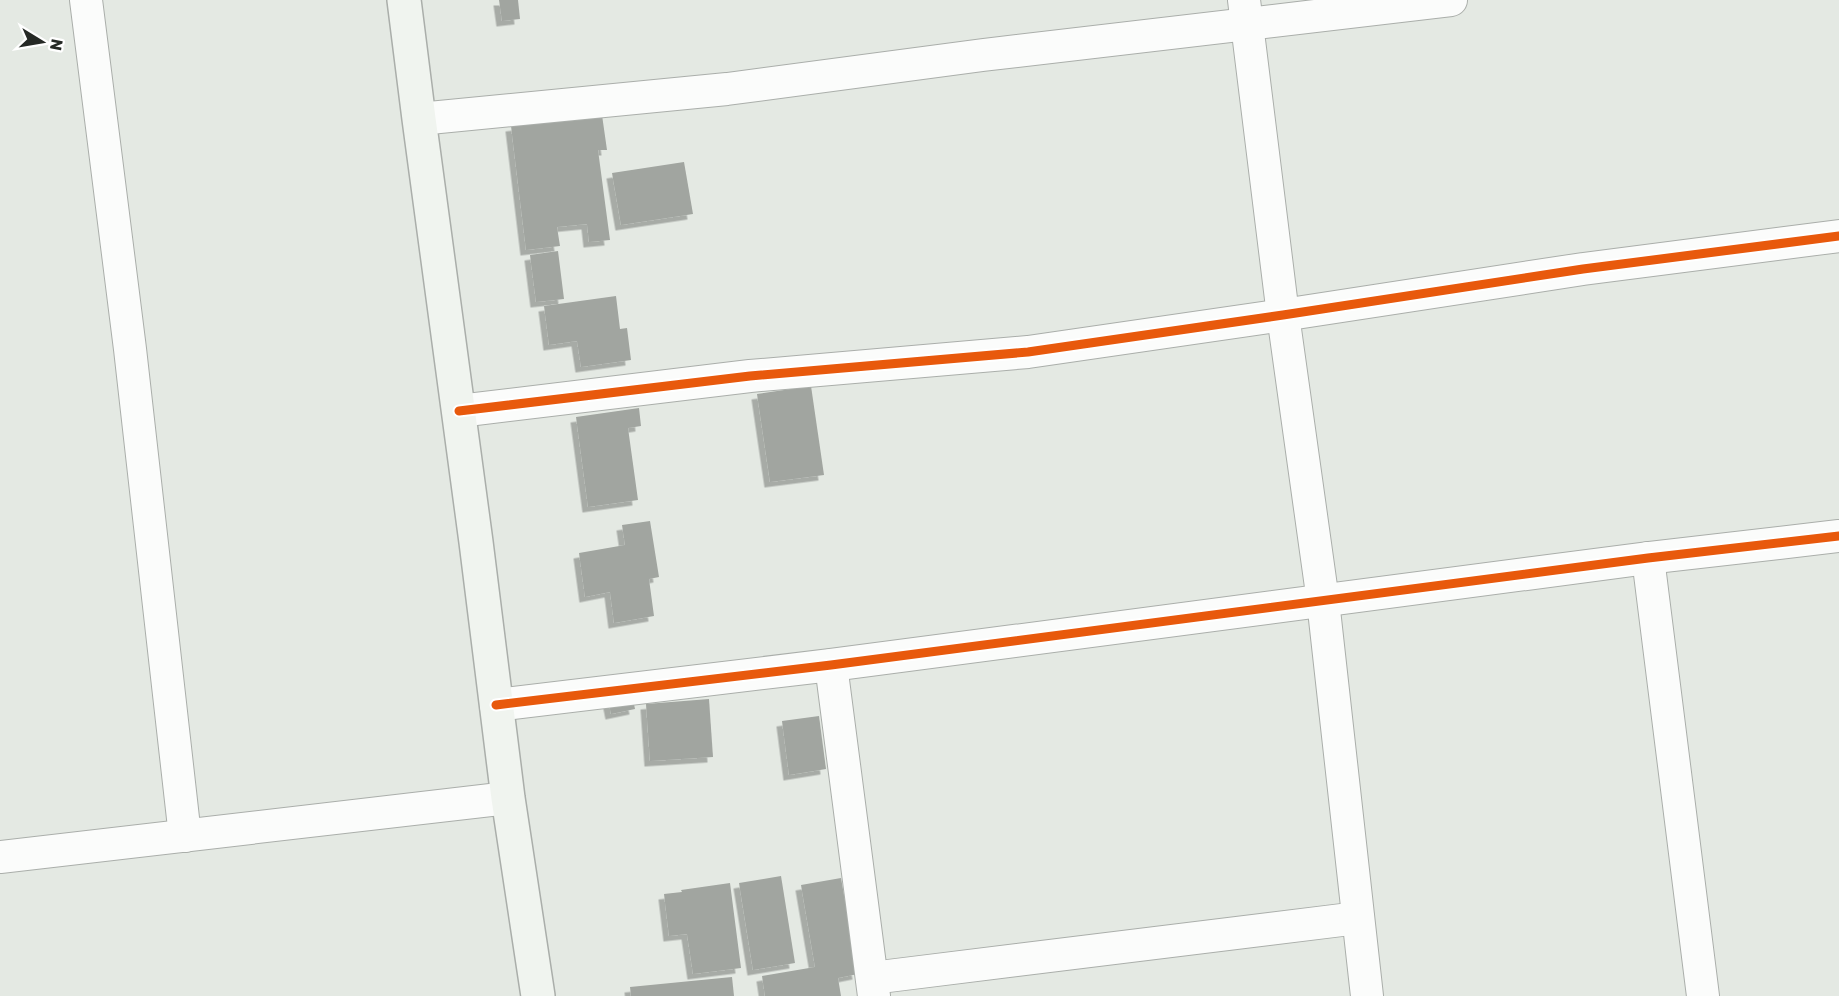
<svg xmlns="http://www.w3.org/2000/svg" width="1839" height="996" viewBox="0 0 1839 996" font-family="Rubik,sans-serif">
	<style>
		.building { fill: #a1a5a0; filter: url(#shadow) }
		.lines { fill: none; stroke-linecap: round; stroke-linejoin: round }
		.street-casing { stroke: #aaaeaa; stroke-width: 34 }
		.secondary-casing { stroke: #aaaeaa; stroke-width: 36 }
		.street { stroke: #fbfcfb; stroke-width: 32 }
		.secondary { stroke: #f0f4ef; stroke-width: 33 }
		.cycleway-casing { stroke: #fff; stroke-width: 13 }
		.cycleway { stroke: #e8590c; stroke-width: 9 }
	</style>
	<defs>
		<filter id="shadow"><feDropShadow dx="-5.5" dy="5.5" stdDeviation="0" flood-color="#0004"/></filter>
	</defs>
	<rect width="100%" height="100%" fill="#e4e9e3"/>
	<g class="building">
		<path d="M 499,0 L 518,0 L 520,19 L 502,21 Z"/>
		<path d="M 602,115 L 607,150 L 598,150 L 610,240 L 589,242 L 587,224 L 557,227 L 560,246 L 526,250 L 511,126 Z"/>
		<path d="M 684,162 L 693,214 L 621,225 L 612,173 Z"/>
		<path d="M 558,251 L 564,299 L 536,302 L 530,255 Z"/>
		<path d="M 616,296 L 620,329 L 627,328 L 631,360 L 581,367 L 577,341 L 549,345 L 544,306 Z"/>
		<path d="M 811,386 L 824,475 L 770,482 L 757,394 Z"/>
		<path d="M 639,408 L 641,426 L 628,428 L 638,500 L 588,507 L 576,417 Z"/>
		<path d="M 650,521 L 659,577 L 649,579 L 654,616 L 614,623 L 610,592 L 585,597 L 579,553 L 625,545 L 622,525 Z"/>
		<path d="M 632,695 L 635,709 L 611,714 L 608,699 Z"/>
		<path d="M 709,699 L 713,757 L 650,761 L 646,704 Z"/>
		<path d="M 819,716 L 826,769 L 789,775 L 782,721 Z"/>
		<path d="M 781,876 L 795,963 L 753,970 L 739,883 Z"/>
		<path d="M 841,878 L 858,974 L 838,978 L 841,996 L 765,996 L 762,976 L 815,967 L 801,885 Z"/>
		<path d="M 730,883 L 741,968 L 693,974 L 687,934 L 669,936 L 664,894 L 682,892 L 681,890 Z"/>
		<path d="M 732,977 L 734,996 L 631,996 L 630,987 Z"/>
	</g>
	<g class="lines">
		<defs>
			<g id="street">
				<path d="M 86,0 L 130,349 L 185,836"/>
				<path d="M 1244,0 L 1283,315 L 1323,601 L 1367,996"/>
				<path d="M 419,119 L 727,89 L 983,55 L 1451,0"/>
				<path d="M 459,411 L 750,376 L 1028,352 L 1283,315 L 1583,269 L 1839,236"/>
				<path d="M 1648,558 L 1703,996"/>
				<path d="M 831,665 L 874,996"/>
				<path d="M 496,705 L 831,665 L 1648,558 L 1839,536"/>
				<path d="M 0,857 L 508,798"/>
				<path d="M 872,978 L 1358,918"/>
			</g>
			<path id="secondary" d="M 404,0 L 419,119 L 476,542 L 508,798 L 538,996"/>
		</defs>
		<use href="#street" class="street-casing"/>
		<use href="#secondary" class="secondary-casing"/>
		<use href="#street" class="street"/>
		<use href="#secondary" class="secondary"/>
		<defs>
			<g id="cycleway">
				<path d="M 459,411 L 750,376 L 1028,352 L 1283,315 L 1583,269 L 1839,236"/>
				<path d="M 496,705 L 831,665 L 1648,558 L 1839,536"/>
			</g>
		</defs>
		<use href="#cycleway" class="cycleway-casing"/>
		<use href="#cycleway" class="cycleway"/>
	</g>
	<g transform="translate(42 42) rotate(101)" stroke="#ffffff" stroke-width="4.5" paint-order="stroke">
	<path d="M0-4.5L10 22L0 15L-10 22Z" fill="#252925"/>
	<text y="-9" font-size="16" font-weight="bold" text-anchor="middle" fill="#252925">N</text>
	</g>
</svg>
